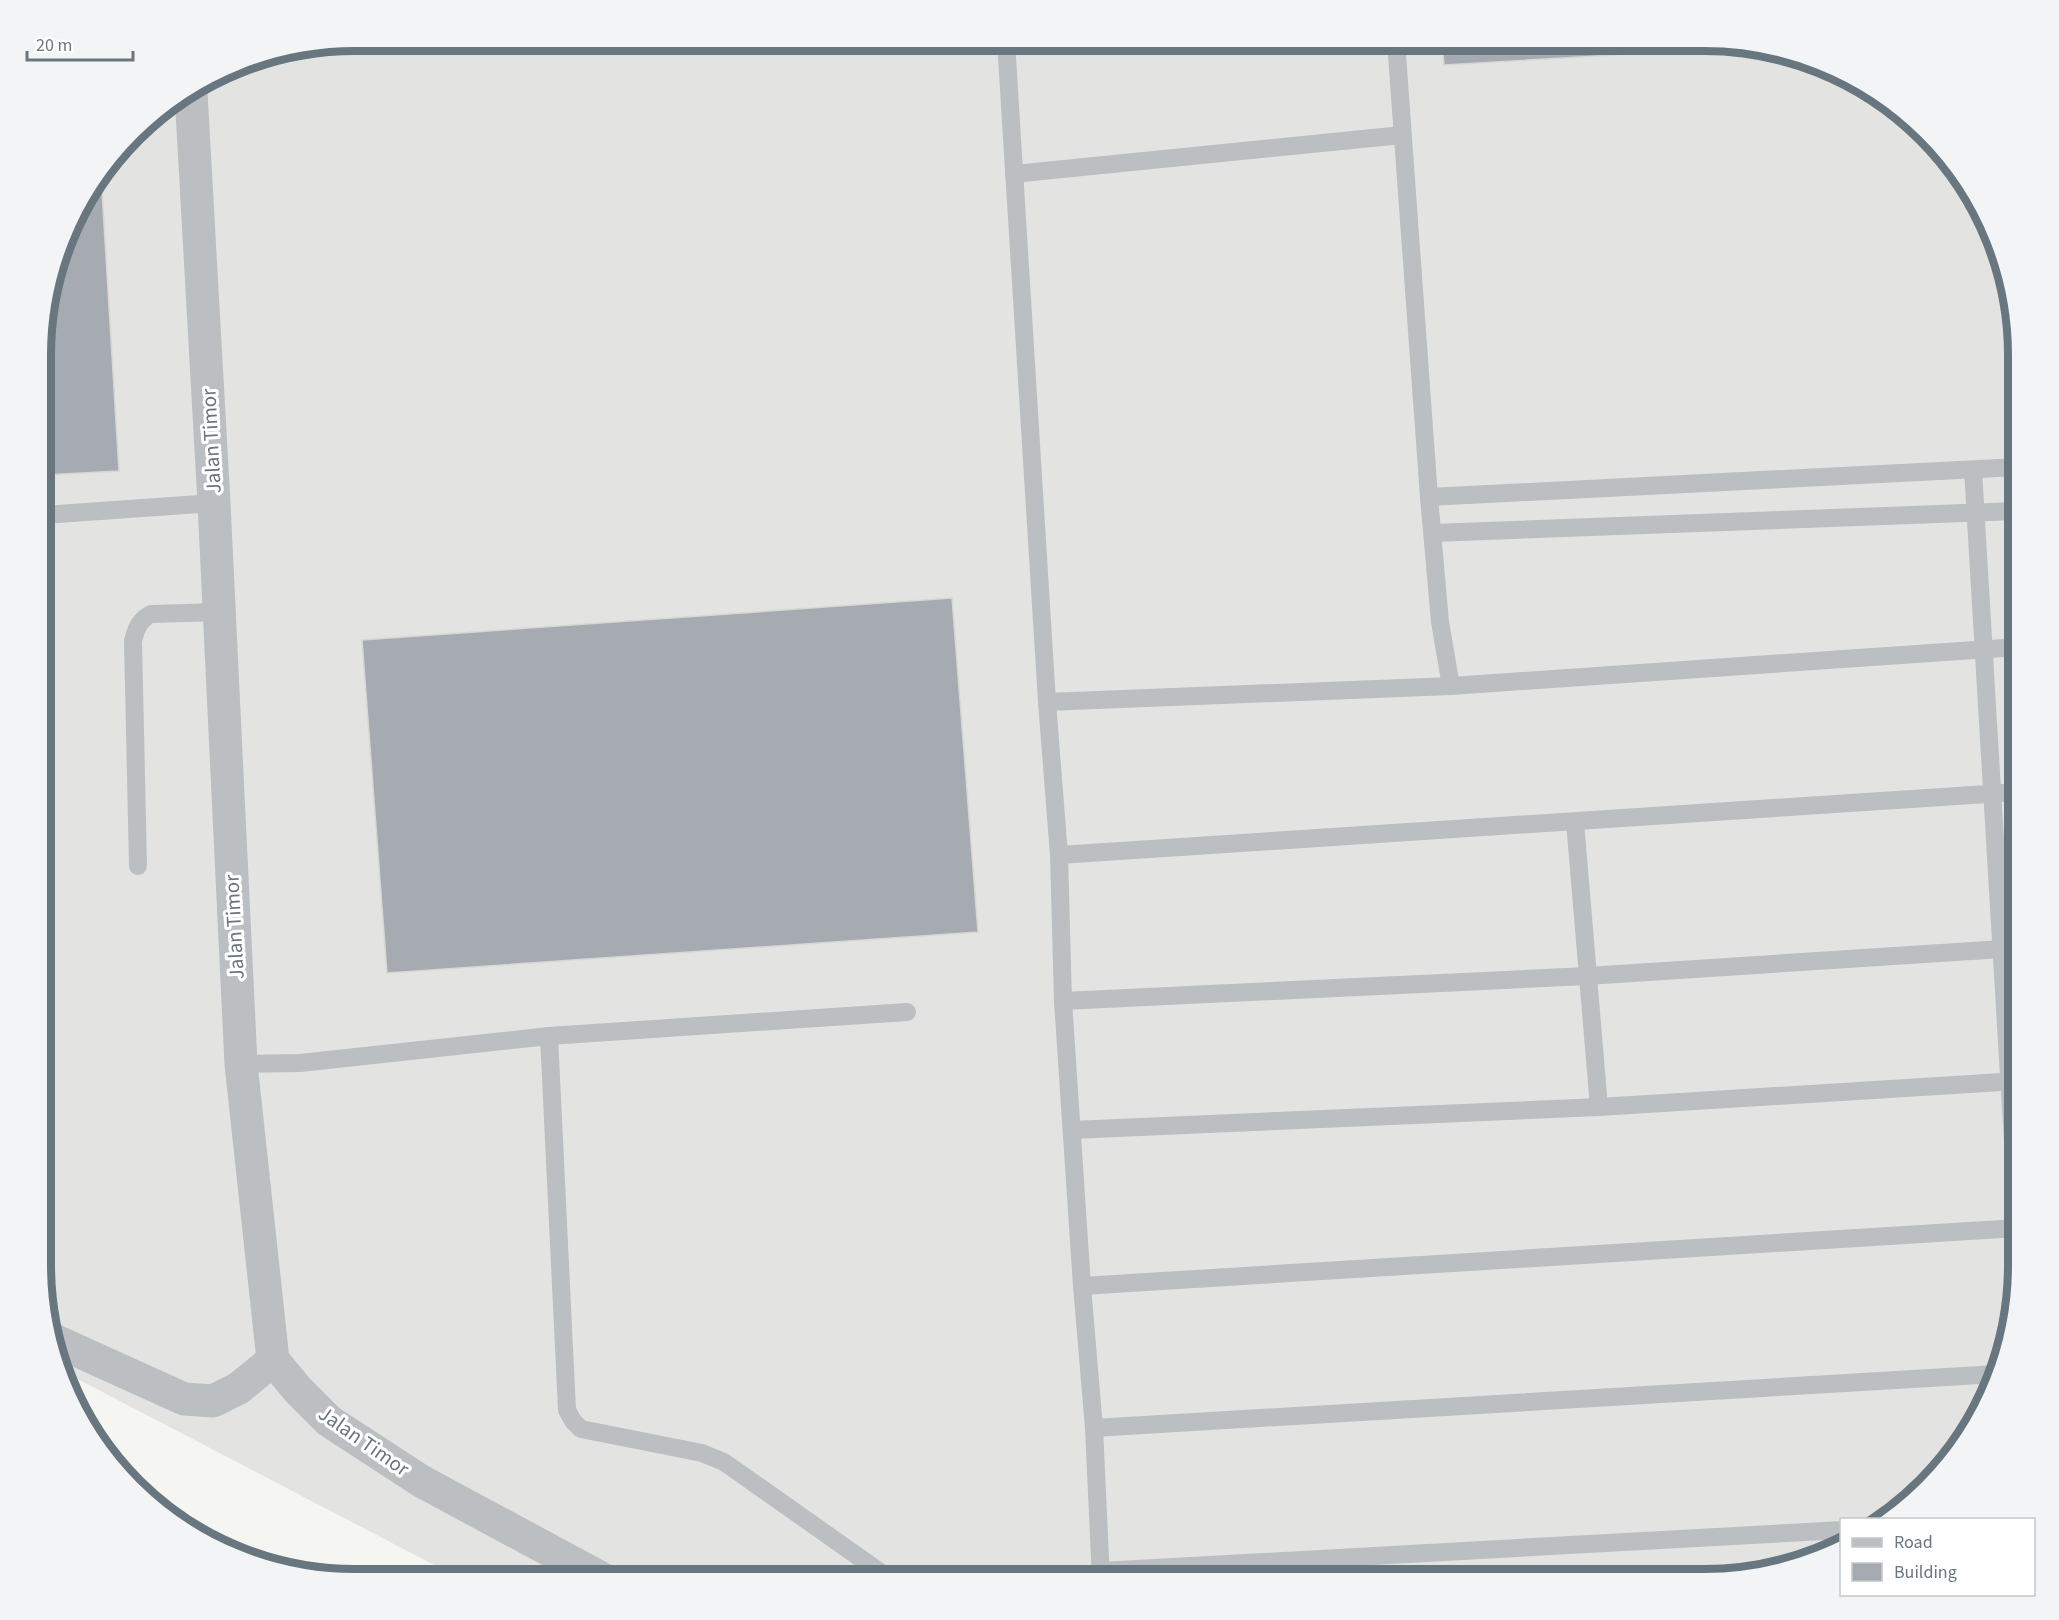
<svg xmlns="http://www.w3.org/2000/svg" width="2059" height="1620" viewBox="0 0 2059 1620" font-family="'Source Sans 3',sans-serif">
	<style>
		.built { fill: #e3e4e2 }
		.building { fill: #a5abb0; stroke: #d6d6d5; stroke-width: 1.5 }
		.lines { fill: none; stroke-linecap: round; stroke-linejoin: round }
		.service { stroke: #bbbfc2; stroke-width: 18 }
		.minor { stroke: #bbbfc2; stroke-width: 33 }
		.labels { text-anchor: middle; stroke-width: 6; stroke-linejoin: round; paint-order: stroke }
		.street-label { font-size: 21px; fill: #68767f; stroke: #fff }
		.rim { fill: none; stroke: #68767f; stroke-width: 8 }
	</style>
	<rect width="100%" height="100%" fill="#f5f5f2"/>
	<path class="built" d="M 355,41 L 1725,41 L 1825,65 L 1912,119 L 1954,164 L 1994,234 L 2018,354 L 2018,1286 L 1994,1386 L 1940,1473 L 1887,1519 L 1842,1520 L 1841,1547 L 1825,1555 L 1704,1579 L 461,1579 L 64,1372 L 41,1286 L 43,313 L 82,198 L 148,118 L 253,57 Z"/>
	<g class="building">
		<path d="M 1442,41 L 1725,41 L 1750,47 L 1444,65 Z"/>
		<path d="M 101,175 L 119,471 L 43,475 L 43,313 L 82,198 Z"/>
		<path d="M 1969,191 L 1979,207 L 1970,208 Z"/>
		<path d="M 952,598 L 978,932 L 387,973 L 362,640 Z"/>
	</g>
	<g class="lines">
		<g class="service">
			<path d="M 1006,41 L 1047,702"/>
			<path d="M 1396,41 L 1429,497 L 1440,622 L 1451,686"/>
			<path d="M 1014,174 L 1402,135"/>
			<path d="M 1973,470 L 2018,1227"/>
			<path d="M 1429,497 L 2018,467"/>
			<path d="M 43,515 L 214,503"/>
			<path d="M 1433,533 L 2018,511"/>
			<path d="M 1575,822 L 1599,1107"/>
			<path d="M 1059,855 L 2018,792"/>
			<path d="M 138,866 L 133,641 C 136,629 139,620 151,614 L 220,612"/>
			<path d="M 1063,1001 L 1587,976 L 2018,948"/>
			<path d="M 549,1036 L 907,1012"/>
			<path d="M 241,1064 L 300,1063 L 549,1036 L 567,1410 L 573,1421 L 581,1429 L 702,1453 L 724,1462 L 890,1579"/>
			<path d="M 1072,1130 L 1599,1107 L 2018,1081"/>
			<path d="M 1082,1286 L 2018,1228"/>
			<path d="M 1094,1428 L 1997,1374"/>
			<path d="M 1101,1571 L 1842,1530"/>
			<path d="M 1101,1579 L 1094,1428 L 1082,1286 L 1063,1001 L 1059,855 L 1047,702 L 1451,686 L 2018,647"/>
		</g>
		<g class="minor">
			<path d="M 191,93 L 214,503 L 241,1064 L 273,1360 L 298,1390 L 329,1421 L 421,1481 L 603,1579"/>
			<path d="M 56,1341 L 184,1399 L 213,1401 L 239,1388 L 273,1360"/>
		</g>
	</g>
	<g class="labels">
		<g class="street-label">
			<text transform="translate(211 441) rotate(-93)" y="7">Jalan Timor</text>
			<text transform="translate(234 927) rotate(-93)" y="7">Jalan Timor</text>
			<text transform="translate(364 1441) rotate(35)" y="7">Jalan Timor</text>
		</g>
	</g>
	<path d="M0 0H2059V1620H0ZM355 51H1704A304 304 0 0 1 2008 355V1265A304 304 0 0 1 1704 1569H355A304 304 0 0 1 51 1265V355A304 304 0 0 1 355 51Z" fill="#f3f4f5" fill-rule="evenodd"/>
	<path class="rim" d="M355 51H1704A304 304 0 0 1 2008 355V1265A304 304 0 0 1 1704 1569H355A304 304 0 0 1 51 1265V355A304 304 0 0 1 355 51Z"/>
	<rect x="1840" y="1518" width="195" height="78" fill="#ffffff" stroke="#c3c8cc" stroke-width="1.5"/>
	<rect x="1852" y="1538" width="30" height="9" fill="#bbbfc2" stroke="#c3c8cc" stroke-width="1.5"/>
	<text x="1894" y="1548" font-size="18" fill="#68767f">Road</text>
	<rect x="1852" y="1563" width="30" height="18" fill="#a5abb0" stroke="#c3c8cc" stroke-width="1.5"/>
	<text x="1894" y="1578" font-size="18" fill="#68767f">Building</text>
	<path d="M27 51v9h106v-9" fill="none" stroke="#68767f" stroke-width="3"/>
	<text x="36" y="51" font-size="18" fill="#68767f" stroke="#ffffff" stroke-width="4.5" paint-order="stroke">20 m</text>
</svg>
